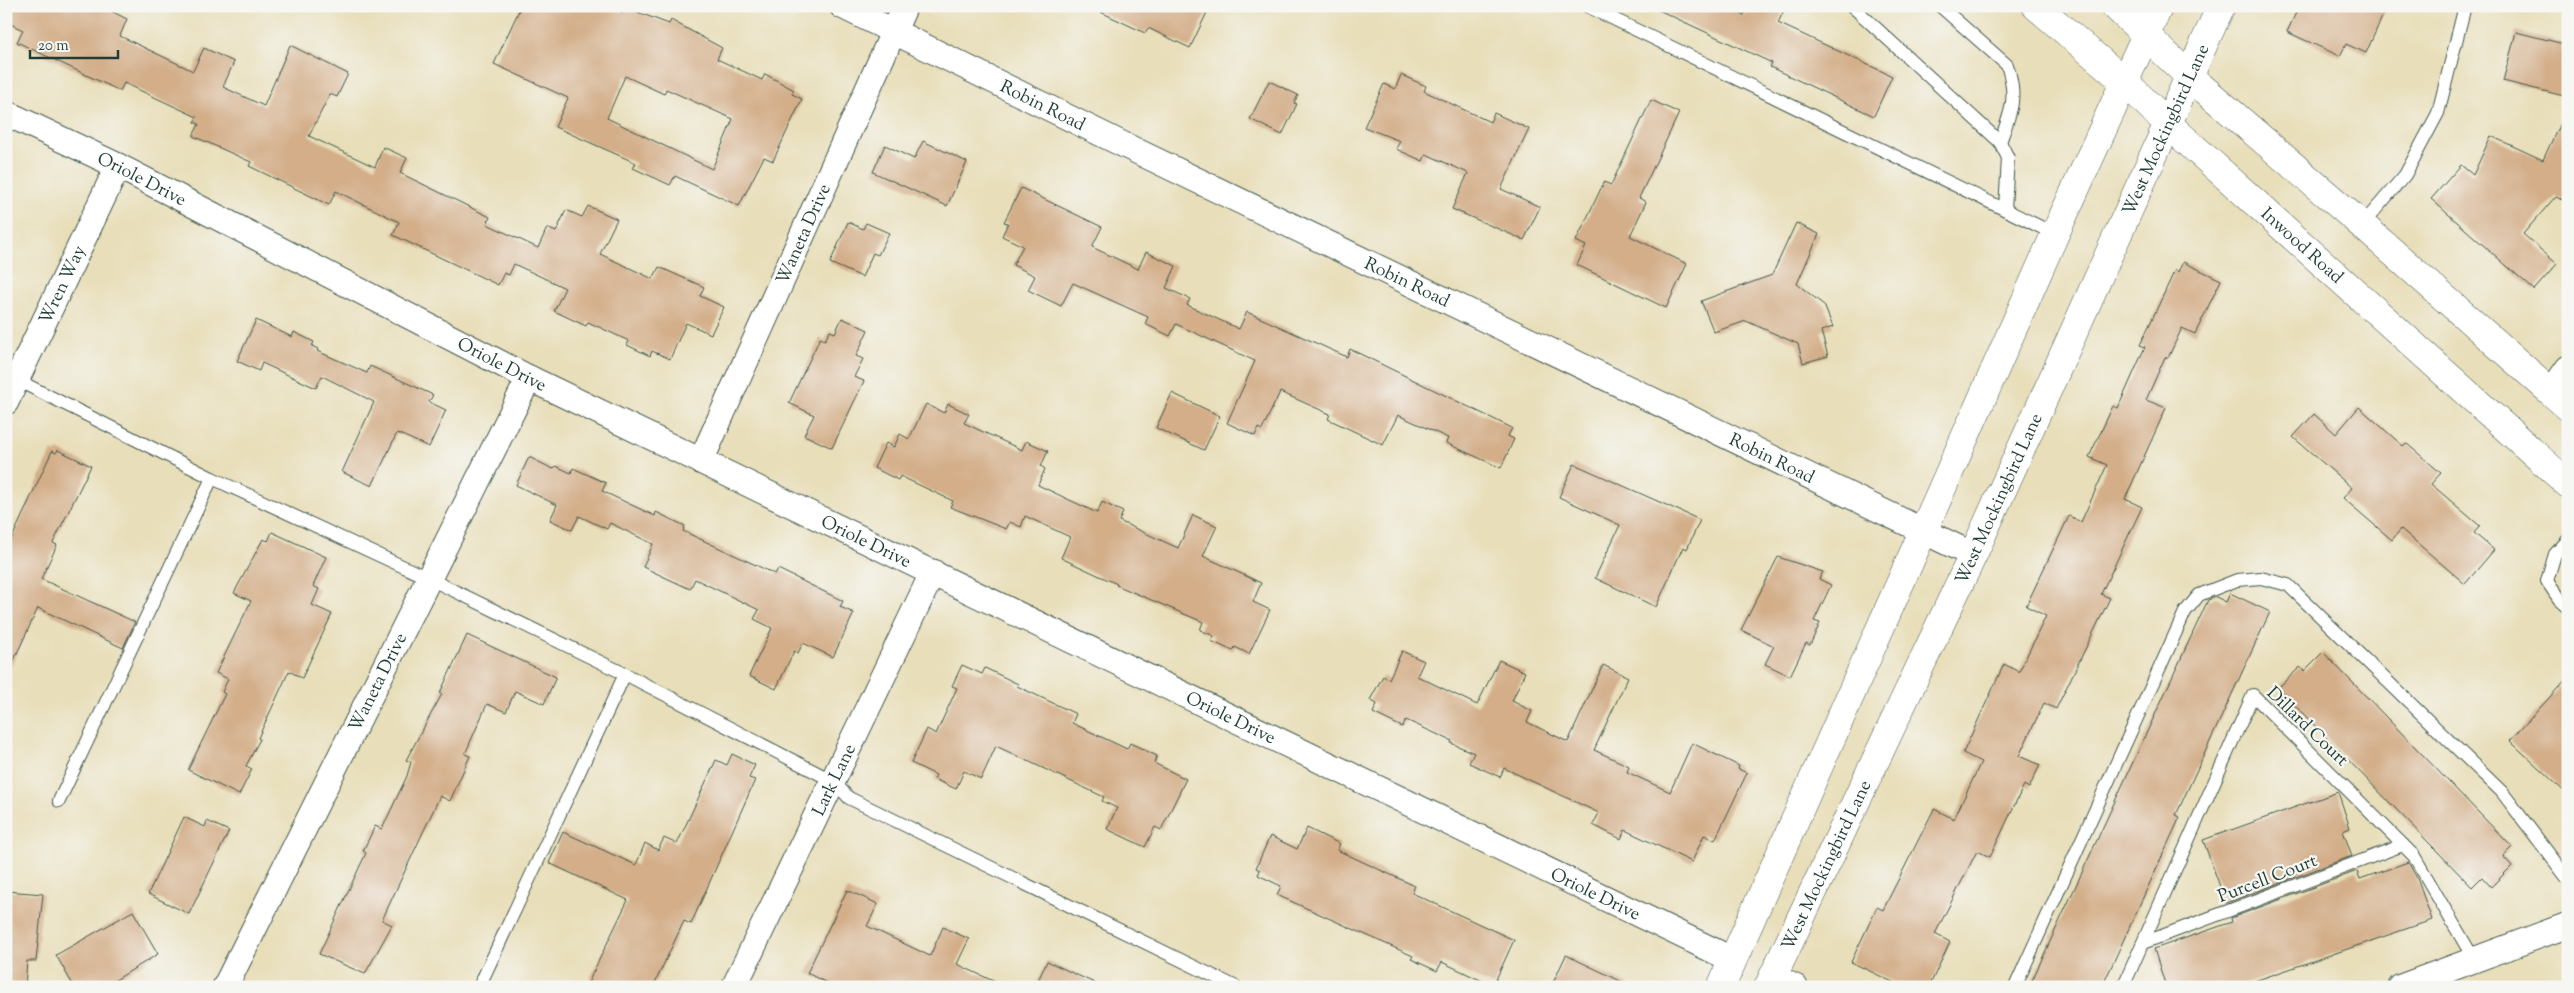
<svg xmlns="http://www.w3.org/2000/svg" width="2574" height="993" viewBox="0 0 2574 993" font-family="'Sorts Mill Goudy',serif">
	<style>
		.building { fill: #d3ae89; fill-rule: evenodd }
		.lines { fill: none; stroke-linecap: round; stroke-linejoin: round }
		.lane-casing { stroke: #3d5548; stroke-width: 14 }
		.street-casing { stroke: #3d5548; stroke-width: 27 }
		.secondary-casing { stroke: #3d5548; stroke-width: 29 }
		.lane { stroke: #fff; stroke-width: 12 }
		.street { stroke: #fff; stroke-width: 25 }
		.secondary { stroke: #fff; stroke-width: 28 }
		.labels { text-anchor: middle; stroke-width: 4.5; stroke-linejoin: round; paint-order: stroke }
		.street-label { font-size: 18px; fill: #1f3d34; stroke: #f6f6f2 }
	</style>
	<rect width="100%" height="100%" fill="#f6f6f2"/>
	<filter id="ink" filterUnits="userSpaceOnUse"><feTurbulence type="fractalNoise" baseFrequency=".02" numOctaves="2"/><feDisplacementMap in="SourceGraphic" scale="10" xChannelSelector="R" yChannelSelector="G"/><feConvolveMatrix kernelMatrix="1 2 1 2 8 2 1 2 1" color-interpolation-filters="sRGB"/></filter>
	<filter id="wash" filterUnits="userSpaceOnUse"><feTurbulence type="fractalNoise" baseFrequency=".0096" numOctaves="4" result="noise"/><feDisplacementMap in="SourceGraphic" scale="20" xChannelSelector="R" yChannelSelector="G"/><feGaussianBlur stdDeviation="1.12" result="paint"/><feColorMatrix in="noise" values="0 0 0 0 0 0 0 0 0 0 0 0 0 0 0 0 0 1.4 0 .05"/><feComposite in="paint" operator="in"/></filter>
	<g filter="url(#wash)">
		<rect width="100%" height="100%" fill="#e8deb9"/>
		<g id="blocks">
			<g class="building">
				<path d="M 6,6 L 101,6 L 127,19 L 120,36 L 193,71 L 204,48 L 234,62 L 223,87 L 264,106 L 290,45 L 348,74 L 337,97 L 330,94 L 309,136 L 375,167 L 383,147 L 407,158 L 400,173 L 490,217 L 487,224 L 538,248 L 547,228 L 556,232 L 566,210 L 582,217 L 588,206 L 617,219 L 600,254 L 653,279 L 659,267 L 704,287 L 700,296 L 724,307 L 711,334 L 686,323 L 670,359 L 652,351 L 650,356 L 627,345 L 629,341 L 588,322 L 586,326 L 554,311 L 565,288 L 514,264 L 509,275 L 504,273 L 498,285 L 393,235 L 399,222 L 336,191 L 329,205 L 249,166 L 251,162 L 193,136 L 199,124 L 194,122 L 197,117 L 124,83 L 120,91 L 17,42 L 23,30 L 6,22 Z"/>
				<path d="M 521,6 L 608,6 L 622,12 L 624,7 L 669,24 L 671,20 L 722,48 L 717,59 L 762,80 L 765,74 L 794,90 L 792,94 L 802,99 L 773,161 L 764,157 L 739,206 L 675,176 L 670,185 L 633,168 L 636,163 L 555,127 L 568,98 L 494,64 ZM 625,76 L 664,94 L 666,89 L 733,119 L 712,169 L 607,118 Z"/>
				<path d="M 1088,6 L 1210,6 L 1190,48 L 1148,28 L 1145,33 Z"/>
				<path d="M 1650,6 L 1725,6 L 1744,15 L 1748,6 L 1786,6 L 1778,23 L 1892,76 L 1874,116 L 1770,67 L 1772,63 Z"/>
				<path d="M 2299,6 L 2387,6 L 2366,53 L 2346,44 L 2340,56 L 2287,32 Z"/>
				<path d="M 2516,32 L 2568,45 L 2568,97 L 2503,81 Z"/>
				<path d="M 1401,75 L 1426,86 L 1424,91 L 1490,122 L 1494,113 L 1529,129 L 1501,189 L 1540,207 L 1524,240 L 1452,209 L 1468,173 L 1426,154 L 1423,161 L 1396,149 L 1400,141 L 1364,127 L 1384,84 L 1395,89 Z"/>
				<path d="M 1269,81 L 1298,95 L 1294,103 L 1297,104 L 1282,135 L 1250,119 Z"/>
				<path d="M 1651,100 L 1679,113 L 1639,198 L 1646,202 L 1630,236 L 1687,264 L 1666,308 L 1577,265 L 1586,246 L 1576,241 L 1604,182 L 1611,185 Z"/>
				<path d="M 2568,106 L 2568,202 L 2556,196 L 2523,234 L 2557,264 L 2534,290 L 2431,199 L 2461,165 L 2473,175 L 2491,136 L 2543,160 Z"/>
				<path d="M 923,141 L 967,162 L 947,206 L 873,172 L 885,145 L 914,159 Z"/>
				<path d="M 1021,188 L 1102,227 L 1092,247 L 1138,269 L 1146,252 L 1176,266 L 1166,288 L 1190,299 L 1187,305 L 1239,329 L 1247,312 L 1347,357 L 1350,349 L 1512,428 L 1508,436 L 1514,439 L 1501,468 L 1446,443 L 1448,438 L 1398,415 L 1383,445 L 1328,419 L 1330,414 L 1280,392 L 1262,430 L 1258,428 L 1255,436 L 1227,423 L 1255,361 L 1176,324 L 1170,336 L 1145,324 L 1148,317 L 1073,283 L 1061,306 L 1028,290 L 1035,276 L 1013,265 L 1023,246 L 1002,236 L 1008,223 L 1004,222 Z"/>
				<path d="M 848,222 L 863,229 L 866,223 L 889,233 L 878,255 L 873,253 L 862,277 L 830,263 Z"/>
				<path d="M 1796,223 L 1819,234 L 1797,284 L 1824,305 L 1833,327 L 1821,331 L 1828,356 L 1803,363 L 1798,344 L 1746,321 L 1714,332 L 1701,301 L 1772,275 Z"/>
				<path d="M 2183,262 L 2221,280 L 2195,334 L 2182,328 L 2168,358 L 2165,357 L 2146,400 L 2166,408 L 2125,499 L 2142,507 L 2101,594 L 2110,598 L 2056,709 L 2044,703 L 2019,756 L 2040,765 L 2029,788 L 2024,785 L 1990,857 L 1977,851 L 1935,934 L 1950,942 L 1929,987 L 1903,987 L 1851,962 L 1877,907 L 1883,910 L 1934,809 L 1954,819 L 1981,762 L 1963,753 L 2004,664 L 2019,672 L 2046,616 L 2026,606 L 2069,516 L 2081,522 L 2107,465 L 2089,457 L 2113,406 L 2118,408 L 2145,347 L 2140,345 L 2175,270 L 2178,272 Z"/>
				<path d="M 842,318 L 868,330 L 856,356 L 863,359 L 854,377 L 864,381 L 832,448 L 804,435 L 814,415 L 789,403 L 820,338 L 825,340 L 830,331 L 835,333 Z"/>
				<path d="M 256,320 L 292,337 L 294,332 L 314,342 L 312,346 L 318,349 L 317,351 L 367,373 L 370,366 L 433,395 L 429,402 L 446,410 L 429,447 L 397,433 L 372,486 L 342,472 L 374,402 L 322,376 L 316,388 L 262,363 L 259,371 L 237,361 Z"/>
				<path d="M 1172,393 L 1220,416 L 1204,450 L 1156,428 Z"/>
				<path d="M 926,404 L 944,413 L 948,404 L 969,414 L 964,423 L 1022,450 L 1026,441 L 1048,451 L 1041,466 L 1045,469 L 1038,485 L 1097,513 L 1102,502 L 1123,512 L 1119,521 L 1178,548 L 1193,515 L 1217,526 L 1203,556 L 1261,583 L 1253,602 L 1270,610 L 1249,654 L 1235,647 L 1233,651 L 1211,641 L 1214,636 L 1200,630 L 1203,622 L 1116,585 L 1117,584 L 1061,558 L 1070,537 L 1025,516 L 1021,527 L 1010,522 L 1006,529 L 950,507 L 953,501 L 900,476 L 898,480 L 874,468 L 886,443 L 894,447 L 900,434 L 909,439 Z"/>
				<path d="M 2359,407 L 2403,446 L 2406,443 L 2441,473 L 2431,484 L 2480,526 L 2474,533 L 2494,550 L 2465,584 L 2401,529 L 2392,540 L 2343,498 L 2352,488 L 2293,437 L 2314,414 L 2336,434 Z"/>
				<path d="M 58,450 L 91,466 L 53,543 L 57,545 L 41,579 L 135,622 L 123,648 L 38,608 L 6,677 L 6,551 L 52,451 L 56,453 Z"/>
				<path d="M 529,457 L 553,469 L 556,466 L 571,473 L 573,468 L 606,483 L 602,491 L 655,516 L 656,512 L 685,526 L 683,531 L 775,574 L 778,569 L 843,601 L 840,607 L 854,613 L 833,657 L 803,643 L 798,653 L 794,651 L 776,689 L 749,676 L 772,628 L 754,619 L 759,610 L 695,579 L 690,589 L 643,567 L 653,544 L 610,523 L 607,529 L 579,516 L 572,530 L 550,520 L 557,505 L 516,485 Z"/>
				<path d="M 1574,464 L 1700,520 L 1687,549 L 1683,547 L 1656,607 L 1595,578 L 1620,525 L 1559,497 Z"/>
				<path d="M 272,532 L 326,557 L 313,586 L 319,589 L 312,605 L 332,614 L 302,678 L 289,671 L 258,738 L 260,739 L 246,766 L 252,769 L 239,795 L 188,770 L 225,694 L 222,692 L 228,679 L 216,673 L 251,601 L 234,593 L 263,539 L 268,541 Z"/>
				<path d="M 1778,557 L 1823,572 L 1819,579 L 1831,585 L 1814,621 L 1820,623 L 1810,645 L 1806,643 L 1790,676 L 1765,664 L 1774,646 L 1741,630 Z"/>
				<path d="M 2230,593 L 2270,612 L 2176,815 L 2180,817 L 2102,987 L 2029,987 L 2208,600 L 2216,597 L 2226,602 Z"/>
				<path d="M 467,635 L 556,677 L 544,704 L 515,691 L 506,712 L 487,704 L 465,754 L 470,756 L 450,801 L 440,796 L 382,920 L 392,925 L 365,974 L 319,954 L 366,853 L 363,851 L 375,826 L 382,829 L 407,776 L 411,762 L 406,760 L 442,694 L 440,693 Z"/>
				<path d="M 1402,651 L 1424,661 L 1417,676 L 1477,705 L 1499,660 L 1525,672 L 1512,701 L 1532,711 L 1527,722 L 1568,742 L 1603,665 L 1628,677 L 1594,750 L 1629,766 L 1627,772 L 1670,792 L 1692,743 L 1739,766 L 1738,769 L 1747,773 L 1715,840 L 1704,835 L 1692,862 L 1625,830 L 1621,839 L 1593,825 L 1599,813 L 1504,768 L 1500,777 L 1469,763 L 1474,753 L 1451,743 L 1452,741 L 1406,720 L 1402,727 L 1373,713 L 1377,704 L 1370,700 L 1383,676 L 1389,679 Z"/>
				<path d="M 2323,652 L 2512,847 L 2503,856 L 2512,866 L 2491,887 L 2482,877 L 2472,887 L 2278,688 L 2300,667 L 2304,671 Z"/>
				<path d="M 962,665 L 982,674 L 985,668 L 1018,684 L 1017,686 L 1076,714 L 1072,723 L 1127,749 L 1130,743 L 1157,756 L 1154,763 L 1186,779 L 1161,830 L 1155,827 L 1145,847 L 1107,829 L 1117,808 L 1102,801 L 1104,797 L 996,746 L 981,779 L 964,771 L 956,789 L 934,779 L 936,775 L 911,763 L 927,729 L 936,734 L 957,688 L 952,686 Z"/>
				<path d="M 2568,677 L 2568,795 L 2510,741 Z"/>
				<path d="M 732,754 L 755,765 L 749,778 L 755,780 L 691,924 L 684,921 L 653,987 L 586,987 L 628,900 L 549,863 L 563,832 L 636,865 L 645,843 L 658,850 L 664,838 L 677,844 L 716,760 L 727,765 Z"/>
				<path d="M 2338,792 L 2350,828 L 2343,831 L 2352,856 L 2226,903 L 2203,840 Z"/>
				<path d="M 184,817 L 205,827 L 207,821 L 229,831 L 189,914 L 148,894 Z"/>
				<path d="M 1307,828 L 1340,844 L 1337,850 L 1415,886 L 1412,893 L 1514,940 L 1493,986 L 1442,962 L 1437,971 L 1411,959 L 1413,956 L 1277,895 L 1281,886 L 1258,875 L 1260,870 L 1256,868 L 1270,836 L 1297,849 Z"/>
				<path d="M 2408,862 L 2417,878 L 2432,920 L 2237,987 L 2166,987 L 2154,949 L 2232,922 L 2231,918 L 2357,871 L 2360,879 Z"/>
				<path d="M 847,890 L 878,904 L 867,926 L 930,956 L 943,927 L 969,939 L 957,964 L 1006,987 L 835,987 L 807,973 Z"/>
				<path d="M 6,891 L 43,894 L 36,961 L 27,961 L 25,987 L 6,987 Z"/>
				<path d="M 133,911 L 158,954 L 104,987 L 74,987 L 56,955 Z"/>
				<path d="M 1566,955 L 1633,987 L 1551,987 Z"/>
				<path d="M 1047,961 L 1103,987 L 1035,987 Z"/>
			</g>
		</g>
	</g>
	<g filter="url(#ink)">
		<use href="#blocks" fill-opacity="0" stroke="#3d5548" stroke-width="1"/>
		<g class="lines">
			<defs>
				<g id="lane">
					<path d="M 1587,6 L 2055,234"/>
					<path d="M 1852,6 L 2000,142 L 2008,158 L 2005,209"/>
					<path d="M 1940,6 L 2007,65 C 2018,97 2011,112 2000,142"/>
					<path d="M 2362,225 L 2405,175 L 2438,113 L 2465,6"/>
					<path d="M 13,378 L 212,478 L 430,579 L 625,674 L 833,781 L 849,798 L 1236,987"/>
					<path d="M 2568,540 L 2555,554 L 2547,581 L 2559,599 L 2568,607"/>
					<path d="M 59,801 L 212,478"/>
					<path d="M 2143,943 L 2403,845"/>
					<path d="M 479,987 L 625,674"/>
					<path d="M 2015,987 L 2185,612 L 2199,595 L 2237,580 L 2261,578 L 2288,585 L 2502,792 L 2568,879"/>
					<path d="M 2123,987 L 2253,695 L 2414,856 L 2475,961"/>
				</g>
				<g id="street">
					<path id="s1" d="M 842,6 L 1120,143 L 1973,555"/>
					<path id="s2" d="M 6,113 L 118,166 L 529,378 L 1733,960"/>
					<path d="M 2551,392 L 2568,368"/>
					<path id="s3" d="M 6,402 L 118,166"/>
					<path id="s4" d="M 701,461 L 905,6"/>
					<path d="M 1773,977 L 1795,987"/>
					<path id="s5" d="M 225,987 L 529,378"/>
					<path id="s6" d="M 734,987 L 933,572"/>
					<path d="M 2401,987 L 2568,925"/>
				</g>
				<g id="secondary">
					<path id="s7" d="M 2036,6 L 2124,81 L 2169,125 L 2568,484"/>
					<path d="M 2115,6 L 2190,77 L 2362,225 L 2568,407"/>
					<path d="M 1721,987 L 2055,234 L 2159,6"/>
					<path id="s8" d="M 1768,987 L 1973,555 L 2221,6"/>
				</g>
			</defs>
			<use href="#lane" class="lane-casing"/>
			<use href="#street" class="street-casing"/>
			<use href="#secondary" class="secondary-casing"/>
			<use href="#lane" class="lane"/>
			<use href="#street" class="street"/>
			<use href="#secondary" class="secondary"/>
		</g>
	</g>
	<g class="labels">
		<g class="street-label">
			<text dy="6" stroke="none"><textPath href="#s1" startOffset="224">Robin Road</textPath></text>
			<text dy="6" stroke="none"><textPath href="#s8" startOffset="945">West Mockingbird Lane</textPath></text>
			<text dy="6" stroke="none"><textPath href="#s2" startOffset="151">Oriole Drive</textPath></text>
			<text dy="6" stroke="none"><textPath href="#s4" startOffset="249">Waneta Drive</textPath></text>
			<text dy="6" stroke="none"><textPath href="#s7" startOffset="358">Inwood Road</textPath></text>
			<text dy="6" stroke="none"><textPath href="#s1" startOffset="629">Robin Road</textPath></text>
			<text dy="6" stroke="none"><textPath href="#s3" startOffset="130">Wren Way</textPath></text>
			<text dy="6" stroke="none"><textPath href="#s2" startOffset="556">Oriole Drive</textPath></text>
			<text dy="6" stroke="none"><textPath href="#s1" startOffset="1034">Robin Road</textPath></text>
			<text dy="6" stroke="none"><textPath href="#s8" startOffset="540">West Mockingbird Lane</textPath></text>
			<text dy="6" stroke="none"><textPath href="#s2" startOffset="961">Oriole Drive</textPath></text>
			<text dy="6" stroke="none"><textPath href="#s5" startOffset="341">Waneta Drive</textPath></text>
			<text dy="6" stroke="none"><textPath href="#s2" startOffset="1366">Oriole Drive</textPath></text>
			<text transform="translate(2308 726) rotate(44)" y="6">Dillard Court</text>
			<text dy="6" stroke="none"><textPath href="#s6" startOffset="230">Lark Lane</textPath></text>
			<text dy="6" stroke="none"><textPath href="#s8" startOffset="135">West Mockingbird Lane</textPath></text>
			<text transform="translate(2267 878) rotate(-21)" y="6">Purcell Court</text>
			<text dy="6" stroke="none"><textPath href="#s2" startOffset="1771">Oriole Drive</textPath></text>
		</g>
	</g>
	<rect width="2574" height="993" fill="none" stroke="#f6f6f2" stroke-width="25"/>
	<path d="M30 50v8h88v-8" fill="none" stroke="#1f3d34" stroke-width="2.5"/>
	<text x="38" y="50" font-size="15" fill="#1f3d34" stroke="#f6f6f2" stroke-width="4" paint-order="stroke">20 m</text>
</svg>
